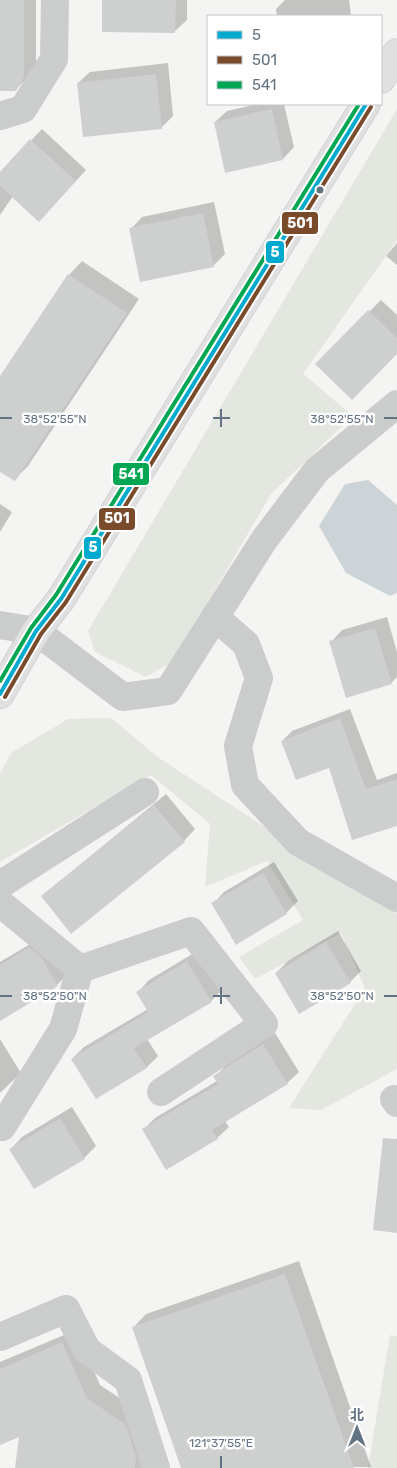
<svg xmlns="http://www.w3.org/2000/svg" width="397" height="1468" viewBox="0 0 397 1468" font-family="Rubik,'Noto Sans SC',sans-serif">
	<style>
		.green { fill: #e3e7e0 }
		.water { fill: #ccd4d7 }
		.shadow { fill: #0003 }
		.building { fill: #cecfcf }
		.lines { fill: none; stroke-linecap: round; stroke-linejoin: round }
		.major-casing { stroke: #d1d2d1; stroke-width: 30 }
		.minor { stroke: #cbcdcd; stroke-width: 28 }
		.major { stroke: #e0e0e0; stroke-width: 28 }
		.bus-1-casing { stroke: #fff; stroke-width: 8 }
		.bus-2-casing { stroke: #fff; stroke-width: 8 }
		.bus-3-casing { stroke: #fff; stroke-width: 8 }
		.bus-1 { stroke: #00a9ce; stroke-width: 4 }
		.bus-2 { stroke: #7a4b2a; stroke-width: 4 }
		.bus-3 { stroke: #00a651; stroke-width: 4 }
		.ticks { fill: none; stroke: #627383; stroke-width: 2 }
		.bus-dot { fill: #627383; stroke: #fff; stroke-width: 2 }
		.ticks-label { font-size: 12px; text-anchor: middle; fill: #627383; stroke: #fff; stroke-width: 5; stroke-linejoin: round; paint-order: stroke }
		.line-badge { stroke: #fff; stroke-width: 2 }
		.badge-label { font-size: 14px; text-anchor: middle; font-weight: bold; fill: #fff }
	</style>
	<rect width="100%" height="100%" fill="#f4f4f2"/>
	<g class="green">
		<path d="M 397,109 L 397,240 L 303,374 L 353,416 L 271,494 L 173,662 L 146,677 L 95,652 L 88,631 Z"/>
		<path d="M 111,718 L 159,758 L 397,913 L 397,1069 L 321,1110 L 289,1108 L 365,988 L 341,933 L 255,979 L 239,957 L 303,920 L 267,861 L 205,887 L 210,824 L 151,775 L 0,862 L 0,773 L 11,753 L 68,719 Z"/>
		<path d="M 390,1335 L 397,1336 L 397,1468 L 368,1468 Z"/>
	</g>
	<path class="water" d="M 368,480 L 397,505 L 397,593 L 390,596 L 346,573 L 319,526 L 345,484 Z"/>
	<g class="shadow">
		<path d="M 0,0 L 36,0 L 36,64 L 27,78 L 15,90 L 0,90 Z"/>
		<path d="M 103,0 L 187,0 L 187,20 L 175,31 Z"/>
		<path d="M 285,0 L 349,0 L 351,16 L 277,16 L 276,9 Z"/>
		<path d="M 168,63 L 173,116 L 162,127 L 78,83 L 90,72 Z"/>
		<path d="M 257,104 L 284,104 L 294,147 L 283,159 L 215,122 L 227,111 Z"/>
		<path d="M 42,129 L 86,170 L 50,209 L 13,196 L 0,215 L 0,173 Z"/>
		<path d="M 214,202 L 225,254 L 213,266 L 131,229 L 142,217 Z"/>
		<path d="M 397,243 L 397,265 L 386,256 Z"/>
		<path d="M 82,261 L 139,299 L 28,466 L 14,480 L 0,470 L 0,378 L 69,275 Z"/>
		<path d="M 381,300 L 397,315 L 397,353 L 317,364 Z"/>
		<path d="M 0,504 L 12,512 L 0,532 Z"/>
		<path d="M 387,617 L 397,652 L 397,677 L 391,683 L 331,642 L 342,630 Z"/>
		<path d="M 350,709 L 377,780 L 397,773 L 397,824 L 329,766 L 282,741 L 292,731 Z"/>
		<path d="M 166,794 L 195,829 L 184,841 L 42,896 Z"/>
		<path d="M 274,862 L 298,901 L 286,913 L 236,943 L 213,904 L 224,892 Z"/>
		<path d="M 338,931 L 361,971 L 350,982 L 276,973 L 288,961 Z"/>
		<path d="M 42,937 L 69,973 L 57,985 L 7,1015 L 0,1003 L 0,962 Z"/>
		<path d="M 199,950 L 223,989 L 211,1001 L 147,1039 L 158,1056 L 146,1068 L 72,1059 L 84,1047 L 148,1009 L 138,992 L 149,980 Z"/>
		<path d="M 275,1033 L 299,1072 L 287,1083 L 225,1121 L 229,1127 L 217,1138 L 144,1129 L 155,1118 L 217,1081 L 215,1077 L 226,1065 Z"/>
		<path d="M 0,1039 L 21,1073 L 0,1093 Z"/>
		<path d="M 72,1107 L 96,1146 L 84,1158 L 11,1149 L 22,1137 Z"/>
		<path d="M 299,1261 L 371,1467 L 182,1468 L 133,1328 L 146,1314 Z"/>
		<path d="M 76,1330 L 100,1385 L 139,1411 L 146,1468 L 17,1468 L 21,1435 L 0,1444 L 0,1362 Z"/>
	</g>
	<g class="building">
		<path d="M 0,0 L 24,0 L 24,77 L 16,91 L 0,91 Z"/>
		<path d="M 102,0 L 176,0 L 175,33 L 102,32 Z"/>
		<path d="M 156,74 L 162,129 L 83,137 L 77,83 Z"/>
		<path d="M 272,109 L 283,160 L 225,173 L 214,122 Z"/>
		<path d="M 30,139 L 76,181 L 39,222 L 0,186 L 0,172 Z"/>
		<path d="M 203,213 L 214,267 L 140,282 L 129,228 Z"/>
		<path d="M 68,274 L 127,313 L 15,481 L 0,472 L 0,376 Z"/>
		<path d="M 368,310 L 397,338 L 397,354 L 352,400 L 315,364 Z"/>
		<path d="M 375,628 L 392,684 L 346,698 L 329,641 Z"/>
		<path d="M 340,718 L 366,789 L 397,779 L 397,826 L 352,840 L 329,768 L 296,780 L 281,741 Z"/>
		<path d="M 154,805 L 185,842 L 71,934 L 41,896 Z"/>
		<path d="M 263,873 L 287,914 L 236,945 L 211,903 Z"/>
		<path d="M 326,942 L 351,983 L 299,1014 L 275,973 Z"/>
		<path d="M 29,947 L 41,957 L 58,986 L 0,1021 L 0,965 Z"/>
		<path d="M 187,961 L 212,1002 L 134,1048 L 147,1068 L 96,1099 L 71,1059 L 148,1012 L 136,992 Z"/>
		<path d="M 263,1044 L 288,1084 L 212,1130 L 218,1139 L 166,1170 L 142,1129 L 218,1084 L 213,1076 Z"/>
		<path d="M 60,1118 L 85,1159 L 34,1189 L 9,1149 Z"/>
		<path d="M 383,1138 L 397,1139 L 397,1233 L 373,1230 Z"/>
		<path d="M 285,1274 L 354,1468 L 181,1468 L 132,1327 Z"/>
		<path d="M 62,1342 L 87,1398 L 126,1425 L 136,1457 L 135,1468 L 15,1468 L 19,1437 L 0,1445 L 0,1369 Z"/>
	</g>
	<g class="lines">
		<defs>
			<g id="major">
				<path d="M 381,79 L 397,53"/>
				<path d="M 0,694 L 36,631 L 61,599 L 366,104"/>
			</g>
		</defs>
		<use href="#major" class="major-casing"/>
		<g class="minor">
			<path d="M 0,116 L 23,109 L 54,59 L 55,0"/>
			<path d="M 215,617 L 246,644 L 259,678 L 238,746 L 245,785 L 298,842 L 397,898"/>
			<path d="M 0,625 L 36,631 L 123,697 L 168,691 L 264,540 L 317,470 L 397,404"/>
			<path d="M 0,885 L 145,792"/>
			<path d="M 0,903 L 80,969 L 191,931 L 264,1024 L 161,1092"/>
			<path d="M 394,1099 L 397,1103"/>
			<path d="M 2,1127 L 63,1029 L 80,969"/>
			<path d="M 0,1337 L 66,1309 L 87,1350 L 128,1380 L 156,1468"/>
		</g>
		<use href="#major" class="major"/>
		<defs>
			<path id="bus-1" d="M 0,694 L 36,631 L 61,599 L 366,104"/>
			<path id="bus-2" d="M 5,697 L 41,634 L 66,602 L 371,107"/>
			<path id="bus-3" d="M 0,681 L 31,628 L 56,595 L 359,104"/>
		</defs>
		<use href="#bus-1" class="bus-1-casing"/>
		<use href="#bus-2" class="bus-2-casing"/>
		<use href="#bus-3" class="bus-3-casing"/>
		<use href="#bus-1" class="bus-1"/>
		<use href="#bus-2" class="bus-2"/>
		<use href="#bus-3" class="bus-3"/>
	</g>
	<path class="ticks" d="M 221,409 L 221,427M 0,418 L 12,418M 213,418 L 230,418M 384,418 L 397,418M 221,987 L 221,1004M 0,996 L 12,996M 213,996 L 230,996M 384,996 L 397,996M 221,1456 L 221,1468"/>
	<circle class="bus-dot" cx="320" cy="190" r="4.5"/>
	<g class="ticks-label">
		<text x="55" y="423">38°52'55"N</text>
		<text x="342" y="423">38°52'55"N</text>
		<text x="55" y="1000">38°52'50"N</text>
		<text x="342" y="1000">38°52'50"N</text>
		<text x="221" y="1447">121°37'55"E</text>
	</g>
	<g class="line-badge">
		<rect x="281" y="211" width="38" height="24" rx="5" fill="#7a4b2a"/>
		<rect x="265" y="240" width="20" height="24" rx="5" fill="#00a9ce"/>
		<rect x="112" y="462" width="38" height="24" rx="5" fill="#00a651"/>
		<rect x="98" y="507" width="38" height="24" rx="5" fill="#7a4b2a"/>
		<rect x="83" y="536" width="19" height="24" rx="5" fill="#00a9ce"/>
	</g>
	<g class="badge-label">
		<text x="300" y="228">501</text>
		<text x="275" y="257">5</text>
		<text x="131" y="479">541</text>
		<text x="117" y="523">501</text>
		<text x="93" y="552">5</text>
	</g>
	<rect x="207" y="15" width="175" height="90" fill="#ffffff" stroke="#c0c7cd"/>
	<rect x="217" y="31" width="25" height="8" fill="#00a9ce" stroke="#c0c7cd"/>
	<text x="252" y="40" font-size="15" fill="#627383">5</text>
	<rect x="217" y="56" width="25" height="8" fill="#7a4b2a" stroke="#c0c7cd"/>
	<text x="252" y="65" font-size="15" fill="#627383">501</text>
	<rect x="217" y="81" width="25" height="8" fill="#00a651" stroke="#c0c7cd"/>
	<text x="252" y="90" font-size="15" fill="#627383">541</text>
	<g transform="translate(357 1428)" stroke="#ffffff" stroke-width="4" paint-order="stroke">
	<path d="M0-4L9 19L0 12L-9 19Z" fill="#627383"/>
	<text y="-8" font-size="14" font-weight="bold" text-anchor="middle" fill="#627383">北</text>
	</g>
</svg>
